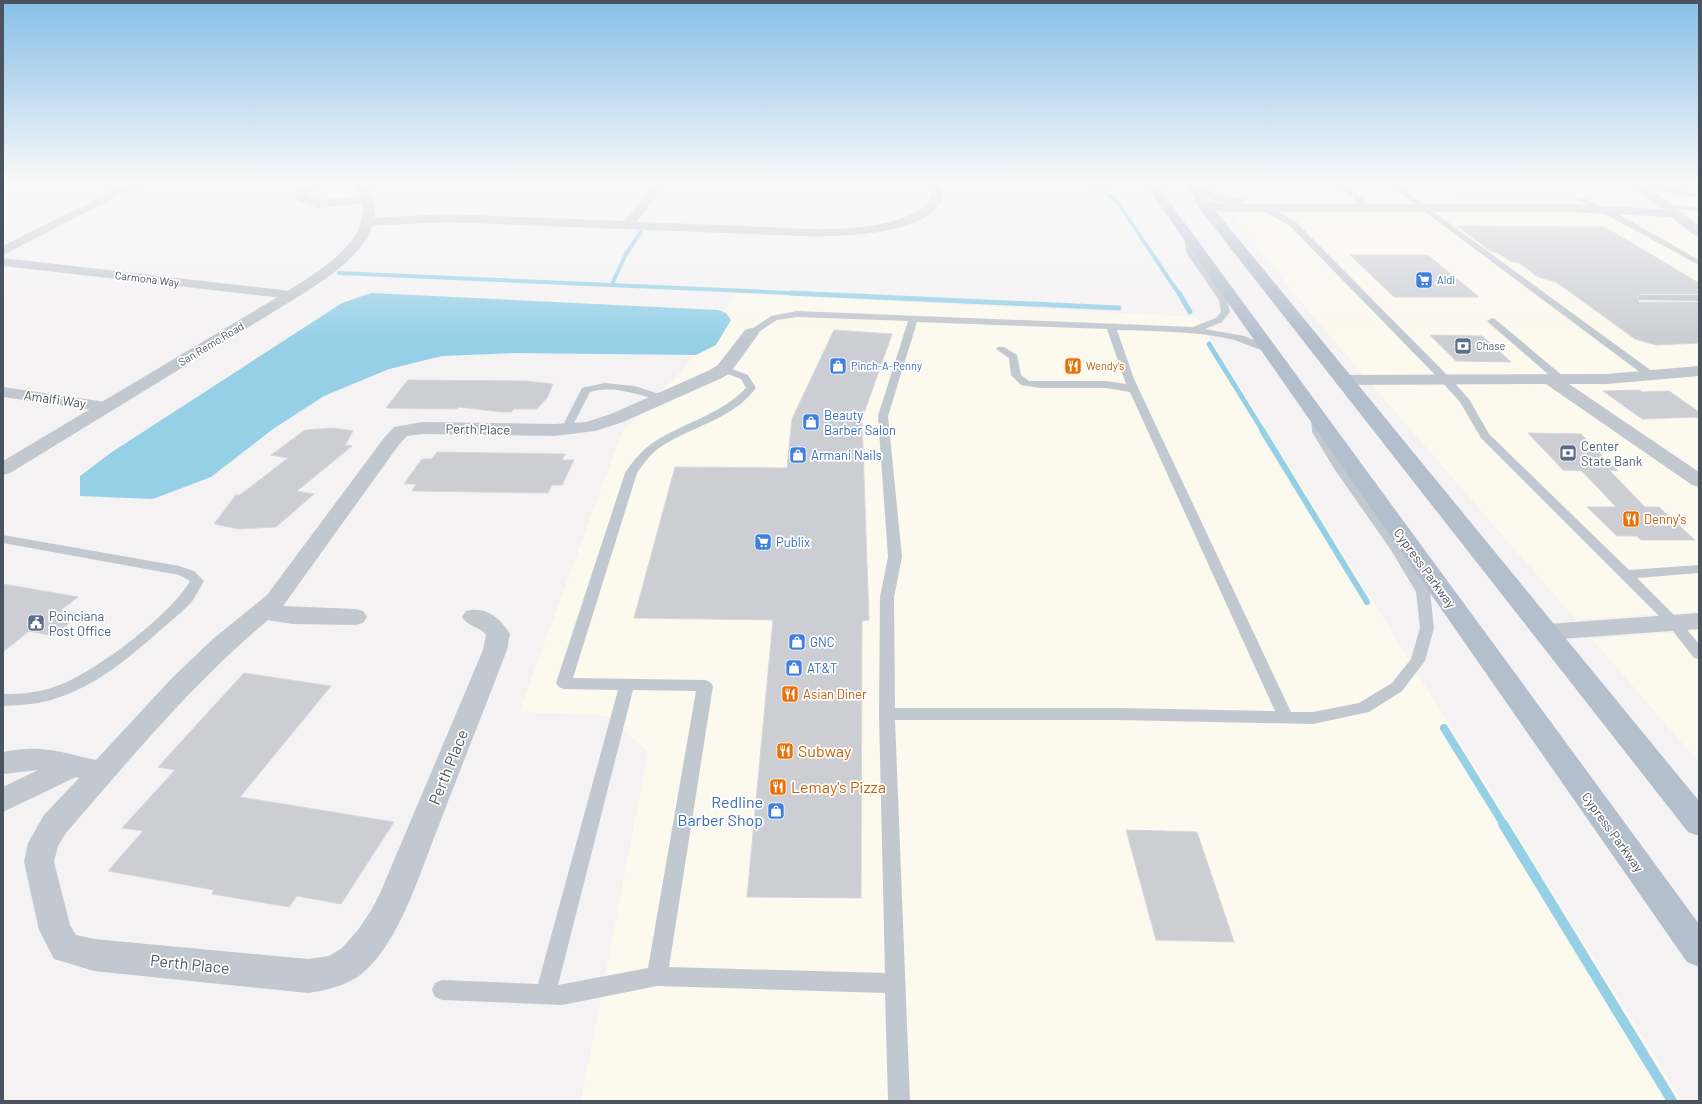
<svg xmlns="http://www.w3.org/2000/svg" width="1702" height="1104" viewBox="0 0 1702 1104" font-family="Barlow,sans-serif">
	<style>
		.commercial { fill: #fcf9ee }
		.water { fill: #95d0e7 }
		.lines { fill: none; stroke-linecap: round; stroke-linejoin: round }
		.stream-far4 { stroke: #95d0e7; stroke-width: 4 }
		.stream-far3 { stroke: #95d0e7; stroke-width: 5 }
		.stream-far2 { stroke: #95d0e7; stroke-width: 6 }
		.stream-far1 { stroke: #95d0e7; stroke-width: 8 }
		.stream { stroke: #95d0e7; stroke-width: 10 }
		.building { fill: #ccced4; stroke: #d7d8dd }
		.service { fill: #c1c8cf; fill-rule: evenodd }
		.minor { fill: #c1c8cf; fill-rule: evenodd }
		.tertiary { fill: #c1c8cf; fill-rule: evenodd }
		.primary { fill: #b4bfce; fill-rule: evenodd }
		.labels { text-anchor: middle; stroke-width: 3.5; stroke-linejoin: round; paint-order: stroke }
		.far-street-label { font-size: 11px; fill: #4b545e; stroke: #fff }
		.far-shop-label { font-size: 11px; fill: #366cbe; stroke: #fff; text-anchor: start }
		.far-service-label { font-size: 11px; fill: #4e5e75; stroke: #fff; text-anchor: start }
		.far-food-label { font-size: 11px; fill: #c56008; stroke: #fff; text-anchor: start }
		.street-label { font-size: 13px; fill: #4b545e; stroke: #fff }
		.shop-label { font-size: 13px; fill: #366cbe; stroke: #fff; text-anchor: start }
		.service-label { font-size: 13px; fill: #4e5e75; stroke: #fff; text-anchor: start }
		.food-label { font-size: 13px; fill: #c56008; stroke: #fff; text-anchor: start }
		.near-food-label { font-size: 16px; fill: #c56008; stroke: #fff; text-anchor: start }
		.near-street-label { font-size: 16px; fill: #4b545e; stroke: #fff }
		.near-shop-label { font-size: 16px; fill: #366cbe; stroke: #fff; text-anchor: end }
	</style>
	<rect width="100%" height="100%" fill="#f4f2f2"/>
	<g class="commercial">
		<path d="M 1208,185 L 1630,185 L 1652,202 L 1577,196 L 1476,196 L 1364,200 L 1237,199 L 1215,194 Z"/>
		<path d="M 1644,185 L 1699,185 L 1699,226 L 1672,205 Z"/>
		<path d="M 1484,200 L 1584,201 L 1636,204 L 1658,207 L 1663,210 L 1223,204 L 1371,204 Z"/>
		<path d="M 1573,210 L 1669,215 L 1699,239 L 1699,366 L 1600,374 L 1364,376 L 1298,298 L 1233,217 L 1239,212 Z"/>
		<path d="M 735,293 L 1197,317 L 1682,1101 L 581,1101 L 648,752 L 608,716 L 519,712 L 622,432 L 639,415 L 732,372 L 762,330 L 745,328 L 715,368 L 661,392 L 681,372 L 693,355 L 696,355 L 726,313 L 723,312 Z"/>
		<path d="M 1699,376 L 1699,473 L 1567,383 Z"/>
		<path d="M 1546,384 L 1699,489 L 1699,611 L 1576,620 L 1372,385 Z"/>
		<path d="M 1699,631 L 1699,763 L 1592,639 Z"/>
	</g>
	<path class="water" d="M 371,293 L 718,310 L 726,313 L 731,320 L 716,345 L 696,355 L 513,353 L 442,356 L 389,369 L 324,396 L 273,429 L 211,477 L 153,499 L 80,496 L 80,476 L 112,452 L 342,303 Z"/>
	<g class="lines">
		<g class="stream-far4">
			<path d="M 1094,185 L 1116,200 L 1179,294"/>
			<path d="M 339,273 L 812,294"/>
			<path d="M 612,284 L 626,254 L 641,232"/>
		</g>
		<g class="stream-far3">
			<path d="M 790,293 L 1119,308"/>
			<path d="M 1179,293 L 1190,312"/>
			<path d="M 1209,344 L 1263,431"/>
		</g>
		<path class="stream-far2" d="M 1262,430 L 1367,602"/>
		<path class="stream-far1" d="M 1444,728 L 1504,825"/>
		<path class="stream" d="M 1503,824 L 1672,1101"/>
	</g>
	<g class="building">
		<path d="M 1457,226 L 1605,227 L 1699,283 L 1699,294 L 1642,294 L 1638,296 L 1639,302 L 1699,302 L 1699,343 L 1656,345 L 1635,339 L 1556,282 L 1538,277 L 1519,263 L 1510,261 L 1498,253 L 1490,251 Z"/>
		<path d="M 1350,255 L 1428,255 L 1479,297 L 1394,297 Z"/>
		<path d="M 834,330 L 892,334 L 862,419 L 869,620 L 862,621 L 861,898 L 747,897 L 773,620 L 634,618 L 675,467 L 787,468 L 792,419 Z"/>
		<path d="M 1430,335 L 1482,336 L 1511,362 L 1456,361 Z"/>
		<path d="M 408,380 L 526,381 L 553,384 L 547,398 L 537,409 L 514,409 L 511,412 L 502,412 L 458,407 L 457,409 L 386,408 Z"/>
		<path d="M 1639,390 L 1642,392 L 1669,391 L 1699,412 L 1699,417 L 1642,419 L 1603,391 Z"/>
		<path d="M 334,428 L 353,431 L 345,445 L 352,446 L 297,491 L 314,494 L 276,527 L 239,529 L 214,524 L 236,495 L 240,495 L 288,458 L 271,455 L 305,430 Z"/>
		<path d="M 1528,433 L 1581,434 L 1618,471 L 1609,470 L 1645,507 L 1659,507 L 1695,540 L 1641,540 L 1637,536 L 1617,536 L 1587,507 L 1616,507 L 1582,471 L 1563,470 Z"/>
		<path d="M 437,452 L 565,454 L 562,460 L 574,460 L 562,485 L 552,485 L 548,493 L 412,491 L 416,484 L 404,484 L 422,459 L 432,459 Z"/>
		<path d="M 3,584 L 78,597 L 61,610 L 80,614 L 53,636 L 29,631 L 3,652 Z"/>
		<path d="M 244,673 L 331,686 L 240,797 L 394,822 L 341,904 L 297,896 L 289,907 L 212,894 L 214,890 L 108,871 L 143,831 L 122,828 L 175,770 L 158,767 Z"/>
		<path d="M 1126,830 L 1197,832 L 1234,942 L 1156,940 Z"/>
	</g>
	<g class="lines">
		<g class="service">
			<path d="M 1339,185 L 1347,185 L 1366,202 L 1359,204 Z"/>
			<path d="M 1389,185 L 1397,185 L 1653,372 L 1654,374 L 1653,376 L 1645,376 Z"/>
			<path d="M 1661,185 L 1668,185 L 1667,187 L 1670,189 L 1699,194 L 1699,198 L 1666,192 L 1660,188 Z"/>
			<path d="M 1691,185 L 1699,185 L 1699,188 L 1692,186 Z"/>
			<path d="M 1581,197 L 1620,215 L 1699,260 L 1699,265 L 1579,200 L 1577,199 Z"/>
			<path d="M 1661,204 L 1699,207 L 1699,211 L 1664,208 L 1661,208 Z"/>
			<path d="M 1262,206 L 1268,206 L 1296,222 L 1450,378 L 1469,399 L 1489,434 L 1629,570 L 1699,565 L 1699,573 L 1637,578 L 1679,620 L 1699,644 L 1699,659 L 1694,658 L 1669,626 L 1481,438 L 1460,402 L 1442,382 L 1290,226 L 1262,210 Z"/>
			<path d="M 1183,233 L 1190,235 L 1195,254 L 1227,300 L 1230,312 L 1222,322 L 1205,329 L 1244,336 L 1271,347 L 1273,349 L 1271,351 C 1263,353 1241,341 1230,339 C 1193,331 1155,331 1117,330 L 1134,379 L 1291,712 L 1313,712 L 1359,703 L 1392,683 L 1411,659 L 1420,628 L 1416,592 L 1391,550 L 1335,470 L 1312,432 L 1311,416 L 1316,413 L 1320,414 L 1322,432 L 1346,469 L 1402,546 L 1430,592 L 1434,628 L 1425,661 L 1402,691 L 1369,712 L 1313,724 L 1118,720 L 895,720 L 910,1101 L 888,1101 L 885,993 L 657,986 L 562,1005 L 442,1000 L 435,997 L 432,990 L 435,983 L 442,980 L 538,984 L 618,690 L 564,689 L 559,687 L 556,683 L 625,473 C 633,461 642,450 654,442 C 685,422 720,415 746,388 L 741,379 L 720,371 L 719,369 L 724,366 L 748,375 L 756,388 C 733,419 693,426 662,446 C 651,453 644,463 637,473 L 573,678 L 705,680 L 710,682 L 713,686 L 669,967 L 885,973 L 879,714 L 880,597 L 888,557 L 878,416 L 908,321 L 797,317 L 777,320 L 754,335 L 751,336 L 746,333 L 771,316 L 797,311 L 1193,327 L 1216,318 L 1221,312 L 1219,300 L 1187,254 ZM 917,322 L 1107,329 L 1126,384 L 1106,381 L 1029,381 L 1021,375 L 1017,355 L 1004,347 L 998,347 L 996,349 L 1009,358 L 1011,375 L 1021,385 L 1040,388 L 1106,388 L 1130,392 L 1275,711 L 1118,708 L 895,708 L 894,597 L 902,557 L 888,416 ZM 633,690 L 696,691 L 648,968 L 558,985 Z"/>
			<path d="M 1642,295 L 1699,295 L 1699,301 L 1639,300 L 1639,296 Z"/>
			<path d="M 1492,318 L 1495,319 L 1564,377 L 1565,379 L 1564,381 L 1556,381 L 1489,323 L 1487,321 Z"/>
			<path d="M 605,383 L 634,386 L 666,396 L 667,398 L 662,401 C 637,395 616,385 590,392 L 570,431 L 562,431 L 561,429 L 582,388 Z"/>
			<path d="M 3,535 L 179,566 L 194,571 L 204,581 C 200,587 197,594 193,600 C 185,610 174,618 164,627 C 132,655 101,683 60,697 C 42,704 23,705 3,706 L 3,694 C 19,694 36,693 51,688 C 90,677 171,615 190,581 L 179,575 L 3,543 Z"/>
		</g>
		<g class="minor">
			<path d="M 124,185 L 139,185 L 3,255 L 3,246 Z"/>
			<path d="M 306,185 L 320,185 L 307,196 L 319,200 L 367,195 L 373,199 L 367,203 L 318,208 L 297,201 L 295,198 L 298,191 Z"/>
			<path d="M 654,185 L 665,185 L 637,222 C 674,223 710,225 747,226 C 794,228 894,239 929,201 L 931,192 L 928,185 L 940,185 L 943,195 C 935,237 832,237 801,236 L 447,222 L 368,226 L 362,222 L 368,218 L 447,214 L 624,221 Z"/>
			<path d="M 1632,185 L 1645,185 L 1699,226 L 1699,236 L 1694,235 L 1671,217 L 1569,212 L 1234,212 L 1203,209 L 1197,205 L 1203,201 L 1234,204 L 1569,204 L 1661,209 Z"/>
			<path d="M 3,258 L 291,291 L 296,292 L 298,295 L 296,298 L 291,299 L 3,266 Z"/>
			<path d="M 751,328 L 757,330 L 759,333 L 730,373 L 722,378 L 623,422 L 595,431 L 555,436 L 422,434 L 407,436 L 398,446 L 283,606 L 355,609 L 363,611 L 367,617 L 363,623 L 355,625 L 292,624 L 268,620 C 193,683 130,759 66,833 L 58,846 L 54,862 L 70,925 L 76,935 L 94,939 L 308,959 L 329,956 L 342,948 L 358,930 L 372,909 L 381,891 L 483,650 L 486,635 C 479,626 468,627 462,617 L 466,611 C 486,606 500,618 510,634 L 507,650 C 484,710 460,770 437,830 C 420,873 400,939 366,970 C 350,985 329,990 308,993 L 94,971 L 54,959 L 39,930 L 24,862 L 28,843 L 44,815 L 79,778 L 76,777 L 3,812 L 3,787 L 38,770 L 3,774 L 3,752 C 40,744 61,752 96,760 L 172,678 L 214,638 L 267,595 L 384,438 L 394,427 L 422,422 L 555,424 L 586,422 L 611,414 L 710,370 L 718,365 L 745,330 Z"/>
			<path d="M 1699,366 L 1699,376 L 1607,384 L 1569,384 L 1699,472 L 1699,487 L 1692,485 L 1546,384 L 1343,385 L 1337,384 L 1334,380 L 1337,376 L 1343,375 L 1607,374 Z"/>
			<path d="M 3,387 L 106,402 L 112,403 L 115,407 L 112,411 L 106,412 L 3,397 Z"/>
			<path d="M 1699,613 L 1699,629 L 1547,640 L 1538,638 L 1535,632 L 1538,626 L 1547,624 Z"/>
		</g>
		<path class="tertiary" d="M 353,185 L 365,185 C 401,233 330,277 296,298 L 10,473 L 3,475 L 3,461 L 286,292 C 319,271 388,232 353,185 Z"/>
		<g class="primary">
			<path d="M 1146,185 L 1157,185 L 1699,924 L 1699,967 L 1687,962 Z"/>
			<path d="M 1186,185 L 1198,185 L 1212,192 L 1241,198 L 1243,201 L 1237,205 L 1205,198 L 1699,801 L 1699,836 L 1688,832 L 1199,208 Z"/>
		</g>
	</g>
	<linearGradient id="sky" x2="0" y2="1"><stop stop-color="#87bfe8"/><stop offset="0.54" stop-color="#faf9f9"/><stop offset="1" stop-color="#faf9f9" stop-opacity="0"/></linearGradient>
	<rect width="1702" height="340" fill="url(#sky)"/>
	<defs>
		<symbol id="supermarket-square" viewBox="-11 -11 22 22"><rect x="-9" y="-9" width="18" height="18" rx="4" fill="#3f7fe0" stroke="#fff"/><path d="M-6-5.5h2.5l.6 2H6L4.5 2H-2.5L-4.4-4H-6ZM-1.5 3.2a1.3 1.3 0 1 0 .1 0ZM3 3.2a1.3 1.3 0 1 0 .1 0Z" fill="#fff"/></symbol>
		<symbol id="bank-square" viewBox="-11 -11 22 22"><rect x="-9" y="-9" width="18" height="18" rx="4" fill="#5c6f8a" stroke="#fff"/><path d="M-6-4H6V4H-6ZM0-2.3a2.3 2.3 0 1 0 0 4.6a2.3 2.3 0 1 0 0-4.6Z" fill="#fff"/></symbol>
		<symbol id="shop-square" viewBox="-11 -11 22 22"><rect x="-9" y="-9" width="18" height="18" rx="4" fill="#3f7fe0" stroke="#fff"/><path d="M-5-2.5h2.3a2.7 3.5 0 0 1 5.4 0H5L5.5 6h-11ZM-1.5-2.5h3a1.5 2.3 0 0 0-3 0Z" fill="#fff"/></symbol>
		<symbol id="restaurant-square" viewBox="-11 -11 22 22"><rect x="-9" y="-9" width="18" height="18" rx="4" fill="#e8710a" stroke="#fff"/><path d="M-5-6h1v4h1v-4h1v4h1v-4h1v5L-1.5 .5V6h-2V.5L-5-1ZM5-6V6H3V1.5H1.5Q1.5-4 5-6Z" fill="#fff"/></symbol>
		<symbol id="civic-square" viewBox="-11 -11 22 22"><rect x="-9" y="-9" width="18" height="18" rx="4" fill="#5c6f8a" stroke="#fff"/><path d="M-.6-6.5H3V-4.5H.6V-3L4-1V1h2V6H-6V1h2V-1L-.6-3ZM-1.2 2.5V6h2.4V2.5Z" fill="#fff"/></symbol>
	</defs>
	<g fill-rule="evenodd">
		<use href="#supermarket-square" x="1414" y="270" width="20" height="20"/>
		<use href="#bank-square" x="1453" y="336" width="20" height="20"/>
		<use href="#shop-square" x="828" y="356" width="20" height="20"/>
		<use href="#restaurant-square" x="1063" y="356" width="20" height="20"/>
		<use href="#shop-square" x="801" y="412" width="20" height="20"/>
		<use href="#bank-square" x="1558" y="443" width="20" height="20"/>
		<use href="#shop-square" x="788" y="445" width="20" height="20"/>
		<use href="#restaurant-square" x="1621" y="509" width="20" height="20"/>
		<use href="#supermarket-square" x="753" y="532" width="20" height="20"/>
		<use href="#civic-square" x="26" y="613" width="20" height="20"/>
		<use href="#shop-square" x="787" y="632" width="20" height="20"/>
		<use href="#shop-square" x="784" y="658" width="20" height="20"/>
		<use href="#restaurant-square" x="780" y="684" width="20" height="20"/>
		<use href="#restaurant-square" x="775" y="741" width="20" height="20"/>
		<use href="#restaurant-square" x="768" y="777" width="20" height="20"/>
		<use href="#shop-square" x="766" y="801" width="20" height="20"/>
	</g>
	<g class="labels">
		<g class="far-street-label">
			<text transform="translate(147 279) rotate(7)" y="4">Carmona Way</text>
			<text transform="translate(211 344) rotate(-31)" y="4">San Remo Road</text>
		</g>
		<g class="far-shop-label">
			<text x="1437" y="284">Aldi</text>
			<text x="851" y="370">Pinch-A-Penny</text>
		</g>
		<g class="far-service-label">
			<text x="1476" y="350">Chase</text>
		</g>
		<g class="far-food-label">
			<text x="1086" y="370">Wendy's</text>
		</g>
		<g class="street-label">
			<text transform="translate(55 399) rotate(8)" y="5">Amalfi Way</text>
			<text transform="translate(478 429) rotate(1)" y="5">Perth Place</text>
			<text transform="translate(1425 568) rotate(54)" y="5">Cypress Parkway</text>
			<text transform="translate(1613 832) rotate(54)" y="5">Cypress Parkway</text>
		</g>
		<g class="shop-label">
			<text x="824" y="420">Beauty<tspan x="824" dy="15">Barber Salon</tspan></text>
			<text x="811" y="460">Armani Nails</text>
			<text x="776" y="547">Publix</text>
			<text x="810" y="647">GNC</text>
			<text x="807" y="673">AT&amp;T</text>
		</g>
		<g class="service-label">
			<text x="1581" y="451">Center<tspan x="1581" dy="15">State Bank</tspan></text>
			<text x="49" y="621">Poinciana<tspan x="49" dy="15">Post Office</tspan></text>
		</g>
		<g class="food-label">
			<text x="1644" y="524">Denny's</text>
			<text x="803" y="699">Asian Diner</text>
		</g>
		<g class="near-food-label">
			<text x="798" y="757">Subway</text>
			<text x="791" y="793">Lemay's Pizza</text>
		</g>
		<g class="near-street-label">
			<text transform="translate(448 767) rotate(-68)" y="6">Perth Place</text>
			<text transform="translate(190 964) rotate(6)" y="6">Perth Place</text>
		</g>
		<g class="near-shop-label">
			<text x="763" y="808">Redline<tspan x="763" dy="18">Barber Shop</tspan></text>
		</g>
	</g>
	<rect width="1702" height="1104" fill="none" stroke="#4b545e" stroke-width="8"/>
</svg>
